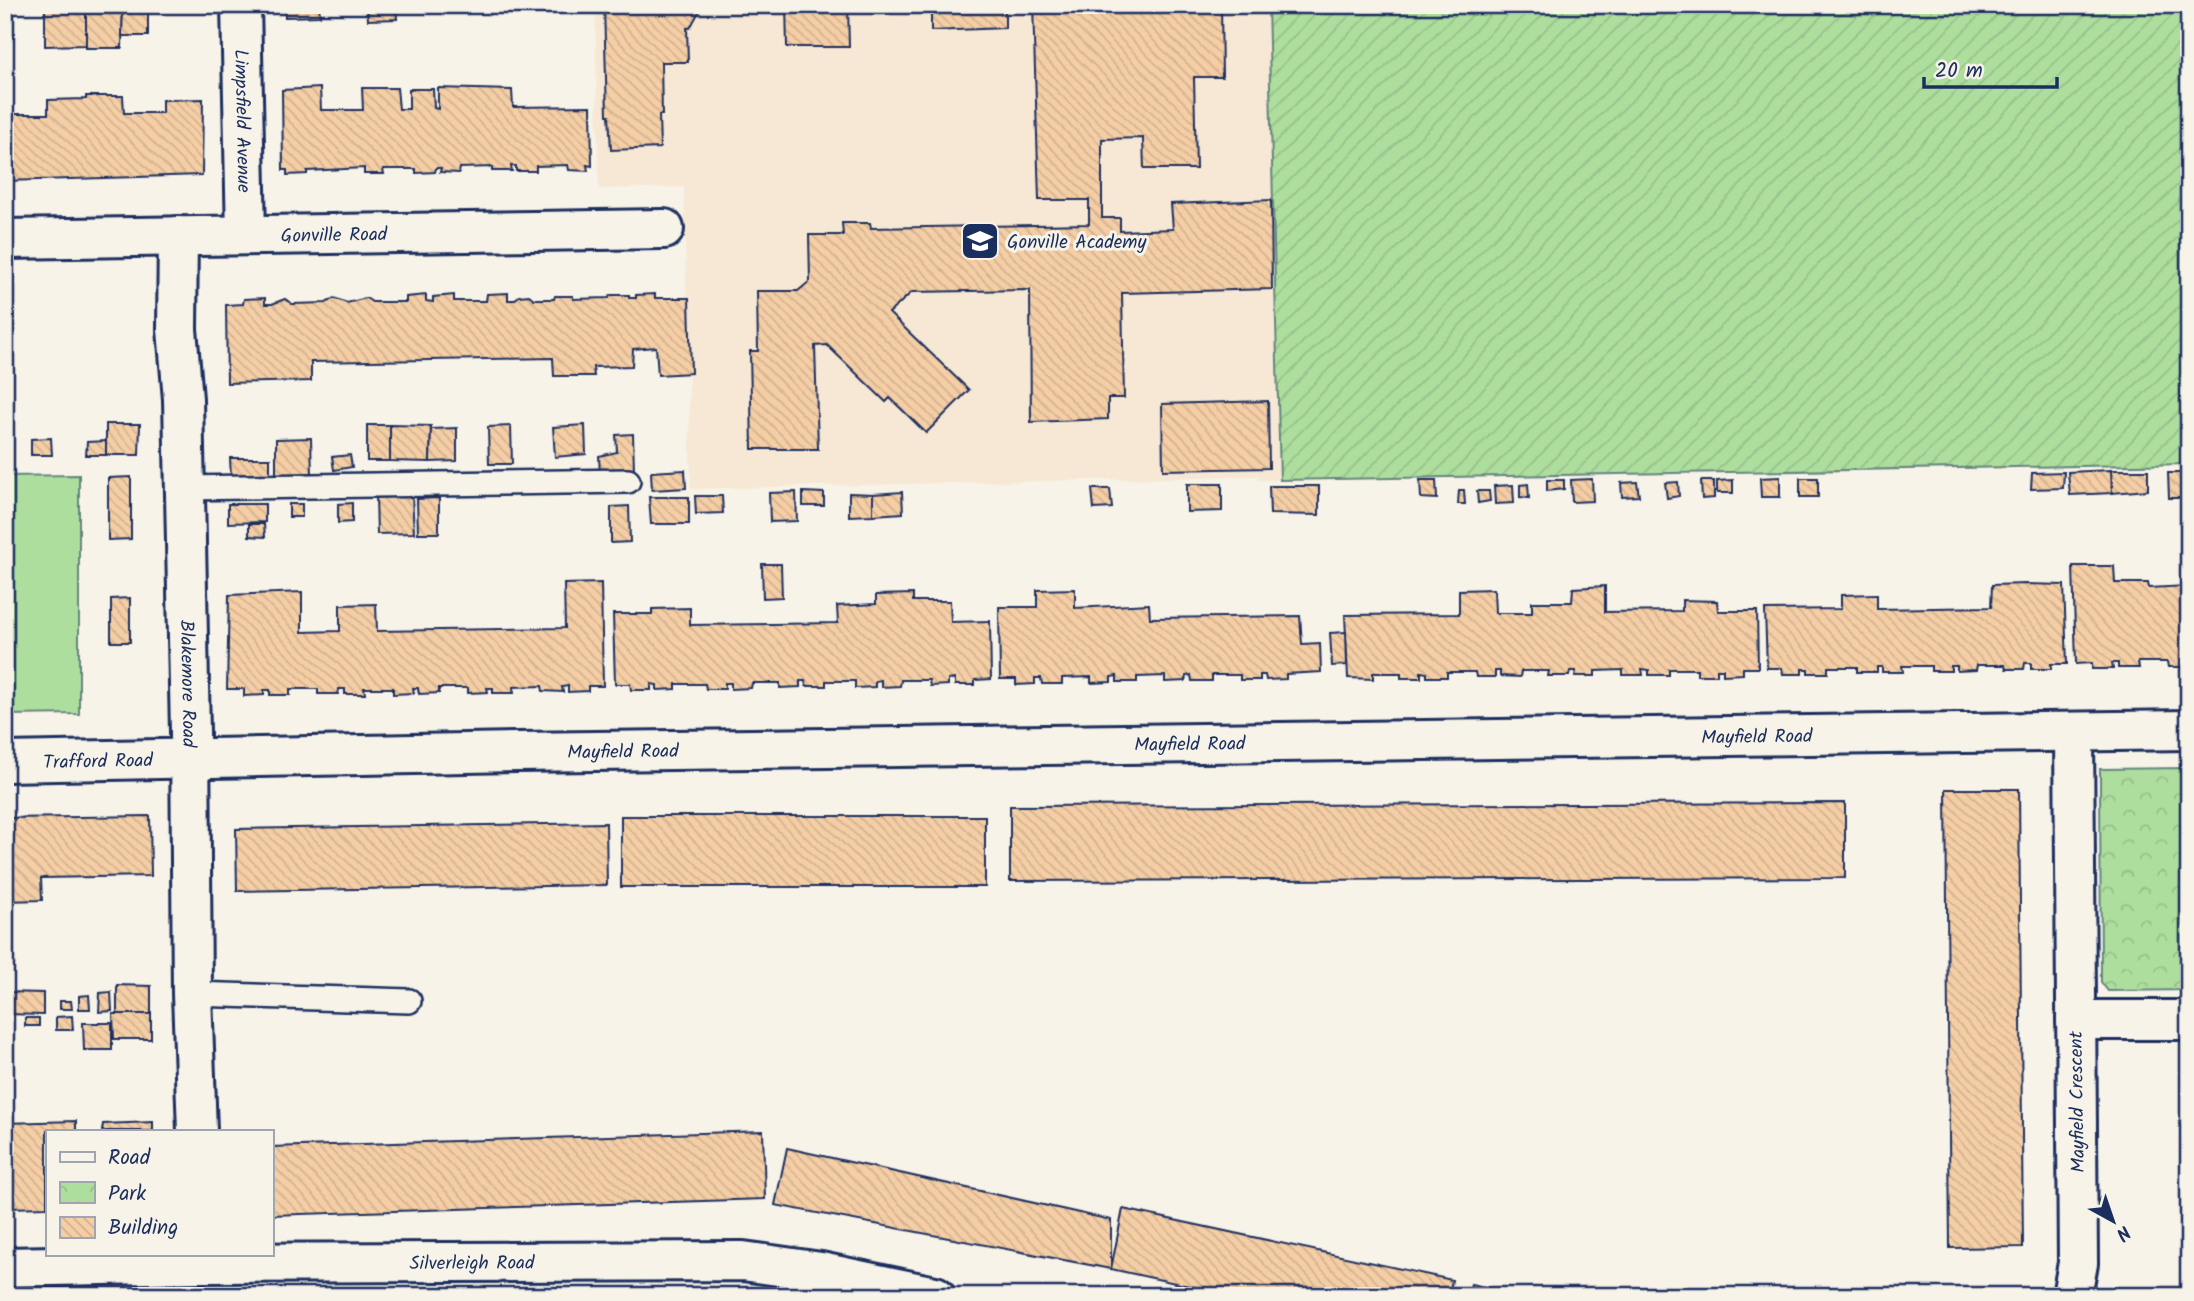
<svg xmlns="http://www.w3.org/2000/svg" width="2194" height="1301" viewBox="0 0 2194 1301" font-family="Kalam,sans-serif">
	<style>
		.built { fill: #f6e8d4 }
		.park { fill: url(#park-crowns); stroke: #64867e; stroke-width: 2 }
		.garden { fill: url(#garden-furrows); stroke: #64867e; stroke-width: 2 }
		.pitch { fill: #aede9e; stroke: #64867e; stroke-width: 2 }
		.building { fill: url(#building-back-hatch); stroke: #1b2f5e; stroke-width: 2 }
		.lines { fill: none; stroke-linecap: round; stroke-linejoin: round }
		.lane-casing { stroke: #1b2f5e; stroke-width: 28 }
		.street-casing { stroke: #1b2f5e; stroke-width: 44 }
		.lane { stroke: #f7f3e8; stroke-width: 23 }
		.street { stroke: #f7f3e8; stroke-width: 38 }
		.labels { text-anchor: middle; stroke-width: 6; stroke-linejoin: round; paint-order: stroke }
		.street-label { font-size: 19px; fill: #1b2f5e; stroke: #f7f3e8 }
		.poi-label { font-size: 19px; fill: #1b2f5e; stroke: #f7f3e8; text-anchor: start }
	</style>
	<defs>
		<pattern id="park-crowns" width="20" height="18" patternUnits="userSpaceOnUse" patternTransform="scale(1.75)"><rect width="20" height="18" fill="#aede9e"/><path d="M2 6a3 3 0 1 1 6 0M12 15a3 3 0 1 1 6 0" fill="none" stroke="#95bf8a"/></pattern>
		<pattern id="garden-furrows" width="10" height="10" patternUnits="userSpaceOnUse" patternTransform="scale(1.75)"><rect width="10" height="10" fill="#aede9e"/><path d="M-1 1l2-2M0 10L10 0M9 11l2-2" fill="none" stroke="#95bf8a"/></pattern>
		<pattern id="building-back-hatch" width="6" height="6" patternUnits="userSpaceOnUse" patternTransform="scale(1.75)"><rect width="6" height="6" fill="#f5cea5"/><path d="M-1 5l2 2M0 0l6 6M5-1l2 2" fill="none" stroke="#d1b190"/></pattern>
	</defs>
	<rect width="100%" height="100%" fill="#f7f3e8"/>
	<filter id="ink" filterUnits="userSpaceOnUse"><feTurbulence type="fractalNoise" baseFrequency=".0143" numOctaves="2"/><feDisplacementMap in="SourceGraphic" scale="14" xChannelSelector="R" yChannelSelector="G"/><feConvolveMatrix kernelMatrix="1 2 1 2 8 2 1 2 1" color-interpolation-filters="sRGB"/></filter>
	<g filter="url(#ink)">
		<path class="built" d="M 595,5 L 1268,5 L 1280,480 L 1258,480 L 1258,476 L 691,489 L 684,187 L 599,189 Z"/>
		<path class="park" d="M 2189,768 L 2189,990 L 2108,991 L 2101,982 L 2100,769 Z"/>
		<path class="garden" d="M 1268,5 L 2189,5 L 2189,464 L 1280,480 Z"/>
		<path class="pitch" d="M 79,475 L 79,714 L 5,715 L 5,476 Z"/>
		<g class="building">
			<path d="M 45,5 L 86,5 L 86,45 L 45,46 Z"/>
			<path d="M 86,5 L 123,5 L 122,48 L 86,48 Z"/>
			<path d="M 123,5 L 148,5 L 148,36 L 122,36 Z"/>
			<path d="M 284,5 L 319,5 L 320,16 L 285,17 Z"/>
			<path d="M 367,5 L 396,5 L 397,19 L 368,20 Z"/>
			<path d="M 604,5 L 702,6 L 690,28 L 687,28 L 688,62 L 661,62 L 662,115 L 659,115 L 660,148 L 611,150 L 609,115 L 607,115 Z"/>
			<path d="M 786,5 L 848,5 L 849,47 L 787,47 Z"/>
			<path d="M 931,5 L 1005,5 L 1005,28 L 931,31 Z"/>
			<path d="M 1033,5 L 1221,5 L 1222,77 L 1194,77 L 1196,169 L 1144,169 L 1143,138 L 1102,139 L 1102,218 L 1120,218 L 1120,231 L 1173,229 L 1171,204 L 1271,200 L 1272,289 L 1122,293 L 1124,398 L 1108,398 L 1108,419 L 1031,422 L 1030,290 L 912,292 L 889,313 L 969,390 L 926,433 L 890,398 L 886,402 L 827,345 L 815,346 L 818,449 L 752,449 L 750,351 L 758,351 L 757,291 L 798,291 L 810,281 L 809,235 L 843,235 L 842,223 L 870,223 L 871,228 L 1089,224 L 1089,200 L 1039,200 Z"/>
			<path d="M 320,88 L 321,110 L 363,110 L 362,88 L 397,88 L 399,109 L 409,109 L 409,89 L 433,89 L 434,108 L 438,109 L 438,88 L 512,90 L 513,107 L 591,106 L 592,166 L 587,165 L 588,171 L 569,170 L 568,165 L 536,166 L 536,171 L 516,171 L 516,166 L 511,166 L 512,171 L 492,171 L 492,167 L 460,168 L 459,173 L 440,172 L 441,168 L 436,168 L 435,172 L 416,173 L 416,169 L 383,169 L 384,174 L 364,174 L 364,168 L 307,171 L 307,174 L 287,175 L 287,170 L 283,170 L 282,90 Z"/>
			<path d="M 5,95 L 7,95 L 8,114 L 48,114 L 48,100 L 86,99 L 86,96 L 123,96 L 124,113 L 162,113 L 162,100 L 203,99 L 202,175 L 5,181 Z"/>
			<path d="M 508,293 L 508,300 L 514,300 L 519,296 L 529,295 L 534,299 L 554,299 L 555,296 L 573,296 L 573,299 L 609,298 L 610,295 L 629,295 L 629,298 L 636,298 L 636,295 L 655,294 L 655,298 L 689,298 L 691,373 L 658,375 L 656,347 L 633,349 L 632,366 L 593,367 L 594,376 L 554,376 L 553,358 L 311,362 L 311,381 L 227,383 L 226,305 L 243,304 L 244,299 L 265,298 L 265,304 L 272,304 L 285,299 L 292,304 L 326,303 L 334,298 L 347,303 L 366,298 L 372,302 L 406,302 L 406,297 L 426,295 L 426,301 L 433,302 L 433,297 L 454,295 L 454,301 L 486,301 L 487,294 Z"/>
			<path d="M 1268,401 L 1269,468 L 1163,470 L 1162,404 Z"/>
			<path d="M 106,424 L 140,424 L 139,455 L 106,455 Z"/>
			<rect x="367" y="425" width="23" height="36"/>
			<path d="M 390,425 L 431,426 L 430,462 L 390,461 Z"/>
			<path d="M 585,425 L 586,454 L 555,457 L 553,427 Z"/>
			<path d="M 511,426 L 512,464 L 489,464 L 488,427 Z"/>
			<path d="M 457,428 L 457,461 L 430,462 L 431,429 Z"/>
			<path d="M 633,434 L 634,470 L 600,475 L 599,456 L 617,452 L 616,435 Z"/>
			<path d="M 51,438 L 52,455 L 31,455 L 31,439 Z"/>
			<path d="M 311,438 L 312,475 L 276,476 L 276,439 Z"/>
			<path d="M 106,441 L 106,455 L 86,455 L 87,442 Z"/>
			<path d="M 350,455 L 352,467 L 334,470 L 332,457 Z"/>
			<path d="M 230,458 L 270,458 L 270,477 L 231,477 Z"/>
			<path d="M 685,470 L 686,488 L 652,490 L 651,472 Z"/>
			<path d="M 2111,470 L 2148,470 L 2148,490 L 2112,493 Z"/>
			<path d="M 2111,470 L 2112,493 L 2070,495 L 2068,472 Z"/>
			<path d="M 2064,472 L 2063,488 L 2031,489 L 2032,473 Z"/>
			<path d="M 2168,473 L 2184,473 L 2185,498 L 2169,498 Z"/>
			<path d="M 131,477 L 131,539 L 108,540 L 108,478 Z"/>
			<path d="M 1780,477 L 1780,497 L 1761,497 L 1760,478 Z"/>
			<rect x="1800" y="478" width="18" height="19"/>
			<path d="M 1592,479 L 1593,501 L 1572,502 L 1571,480 Z"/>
			<path d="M 1420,480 L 1436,480 L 1437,499 L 1421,498 Z"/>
			<path d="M 1547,480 L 1564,480 L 1564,489 L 1547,491 Z"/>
			<path d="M 1733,480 L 1733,493 L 1717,493 L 1717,481 Z"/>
			<path d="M 1701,481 L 1714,481 L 1714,498 L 1702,499 Z"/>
			<path d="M 1637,482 L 1639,496 L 1622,497 L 1621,483 Z"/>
			<path d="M 1678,482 L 1679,496 L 1667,498 L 1665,483 Z"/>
			<path d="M 1187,484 L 1222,484 L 1222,511 L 1187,512 Z"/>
			<path d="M 1528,484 L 1529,498 L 1520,497 L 1520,485 Z"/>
			<path d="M 1513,485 L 1514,503 L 1495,504 L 1494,486 Z"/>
			<path d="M 1269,486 L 1319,486 L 1319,515 L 1270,514 Z"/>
			<path d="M 1092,489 L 1110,489 L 1112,508 L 1094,509 Z"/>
			<path d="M 1459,490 L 1464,490 L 1465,504 L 1458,504 Z"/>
			<path d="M 1477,491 L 1489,491 L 1490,501 L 1478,503 Z"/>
			<path d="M 796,492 L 797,521 L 770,522 L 769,493 Z"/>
			<path d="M 803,492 L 824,493 L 824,506 L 803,506 Z"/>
			<path d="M 902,492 L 903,513 L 873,515 L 873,494 Z"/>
			<path d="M 849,493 L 873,494 L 873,515 L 849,516 Z"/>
			<path d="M 412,494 L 414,533 L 377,534 L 376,495 Z"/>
			<path d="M 695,496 L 722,496 L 723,513 L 696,514 Z"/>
			<path d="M 649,497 L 689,497 L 689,524 L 651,524 Z"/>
			<path d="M 439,498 L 439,533 L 418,533 L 417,499 Z"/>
			<path d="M 352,503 L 352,522 L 338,523 L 338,504 Z"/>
			<path d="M 228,504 L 265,504 L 265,522 L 228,523 Z"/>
			<rect x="289" y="504" width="13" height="13"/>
			<path d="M 629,506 L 630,542 L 611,543 L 611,507 Z"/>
			<path d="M 249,524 L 264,524 L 265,537 L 249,536 Z"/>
			<path d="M 762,564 L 781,564 L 782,597 L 763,598 Z"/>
			<path d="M 2073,566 L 2114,566 L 2115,583 L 2148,583 L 2149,588 L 2187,586 L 2189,661 L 2187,661 L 2186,667 L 2168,667 L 2167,662 L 2138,662 L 2139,668 L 2118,668 L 2118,663 L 2112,663 L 2113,669 L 2092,669 L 2092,663 L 2076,664 Z"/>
			<path d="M 601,583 L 603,686 L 588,686 L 588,691 L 568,692 L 568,686 L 562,687 L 563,692 L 543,691 L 542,686 L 513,687 L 514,693 L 493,693 L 493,688 L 487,688 L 488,692 L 468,693 L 468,688 L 439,688 L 439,693 L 419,694 L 418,688 L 413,688 L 414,693 L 393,694 L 393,688 L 364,688 L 365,694 L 345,694 L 345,689 L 339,689 L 338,694 L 318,694 L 318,689 L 290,689 L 290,695 L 270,695 L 270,690 L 264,690 L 264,695 L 244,696 L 244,689 L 227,689 L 229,595 L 302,592 L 302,632 L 340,631 L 340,605 L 376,604 L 377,631 L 565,628 L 564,584 Z"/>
			<path d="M 2026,584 L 2064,585 L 2067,664 L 2051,664 L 2051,669 L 2031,669 L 2031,663 L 2025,663 L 2024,669 L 2006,669 L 2005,665 L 1977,665 L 1976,670 L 1957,671 L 1957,666 L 1951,666 L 1951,671 L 1931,671 L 1931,666 L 1902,666 L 1903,672 L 1882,672 L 1882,667 L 1877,667 L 1877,672 L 1857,672 L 1857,667 L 1828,667 L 1828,673 L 1808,673 L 1808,669 L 1802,669 L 1802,674 L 1783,674 L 1782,668 L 1767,668 L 1765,610 L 1841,609 L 1841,595 L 1877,594 L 1877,609 L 1991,607 L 1992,585 Z"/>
			<path d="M 1605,586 L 1605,612 L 1682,611 L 1682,600 L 1717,601 L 1718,611 L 1757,611 L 1758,668 L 1743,668 L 1743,674 L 1723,675 L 1723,669 L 1717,669 L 1717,675 L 1697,675 L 1697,669 L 1669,669 L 1669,675 L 1649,675 L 1649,670 L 1642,669 L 1643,675 L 1623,675 L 1623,670 L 1595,671 L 1595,676 L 1575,676 L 1576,671 L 1570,671 L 1569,676 L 1548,676 L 1549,671 L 1521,671 L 1520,677 L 1500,676 L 1500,671 L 1495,671 L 1495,677 L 1476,677 L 1475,672 L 1447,672 L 1447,677 L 1427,677 L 1427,673 L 1421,672 L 1421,678 L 1401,678 L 1401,673 L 1373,673 L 1373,679 L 1348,678 L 1345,615 L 1459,614 L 1459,590 L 1494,589 L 1495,613 L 1532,613 L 1532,602 L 1572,602 L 1573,588 Z"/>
			<path d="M 1075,589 L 1075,608 L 1149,604 L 1150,618 L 1300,616 L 1302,644 L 1320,643 L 1321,672 L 1286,674 L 1286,679 L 1266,680 L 1265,675 L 1260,675 L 1260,680 L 1240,680 L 1240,675 L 1212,675 L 1212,681 L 1192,681 L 1191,675 L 1186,676 L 1186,681 L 1165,682 L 1165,676 L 1137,677 L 1137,682 L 1117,682 L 1117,676 L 1111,677 L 1111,682 L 1091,683 L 1091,677 L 1062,678 L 1062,684 L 1042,684 L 1041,678 L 1035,678 L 1035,684 L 1016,685 L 1016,679 L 1000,679 L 999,607 L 1037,607 L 1037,590 Z"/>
			<path d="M 913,594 L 913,601 L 950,601 L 951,622 L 990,621 L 991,679 L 975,680 L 975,685 L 955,685 L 955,679 L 948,680 L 948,685 L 930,686 L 929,680 L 901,680 L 900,686 L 881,687 L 881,680 L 875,681 L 875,687 L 855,688 L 855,681 L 826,681 L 826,686 L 806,686 L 805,681 L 800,681 L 800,687 L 780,688 L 780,683 L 752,683 L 751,688 L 731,689 L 731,683 L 725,683 L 725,689 L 706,689 L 705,684 L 676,684 L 676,689 L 657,690 L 657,685 L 651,684 L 651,690 L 631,690 L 630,684 L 615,684 L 613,614 L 652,614 L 652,609 L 690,608 L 690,625 L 838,623 L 837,606 L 876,604 L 876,595 Z"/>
			<path d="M 130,598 L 130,642 L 111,642 L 111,599 Z"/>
			<path d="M 1346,632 L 1347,665 L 1332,666 L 1330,633 Z"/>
			<path d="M 1946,789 L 2019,789 L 2023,1247 L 1950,1248 Z"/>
			<path d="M 1845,803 L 1845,878 L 1010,881 L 1010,806 Z"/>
			<path d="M 150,816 L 151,876 L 41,878 L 42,900 L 6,901 L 5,818 Z"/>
			<rect x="621" y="816" width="364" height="71"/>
			<path d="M 606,823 L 607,885 L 237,891 L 236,829 Z"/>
			<path d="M 117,985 L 151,986 L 151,1014 L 117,1014 Z"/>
			<path d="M 5,992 L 43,993 L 43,1015 L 5,1014 Z"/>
			<path d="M 111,992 L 112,1011 L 99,1012 L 100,993 Z"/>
			<path d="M 89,995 L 90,1009 L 79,1009 L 79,996 Z"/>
			<path d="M 60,1001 L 71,1001 L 72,1009 L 60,1009 Z"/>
			<path d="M 113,1014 L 151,1014 L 151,1039 L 114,1039 Z"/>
			<path d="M 72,1016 L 73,1030 L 56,1030 L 56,1017 Z"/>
			<rect x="25" y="1018" width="14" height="8"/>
			<path d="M 83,1023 L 112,1023 L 112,1050 L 84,1050 Z"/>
			<path d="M 76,1121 L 76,1131 L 47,1131 L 47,1207 L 5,1208 L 5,1123 Z"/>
			<path d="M 153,1122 L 153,1131 L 102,1131 L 103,1124 Z"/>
			<path d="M 763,1131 L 765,1199 L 271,1215 L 271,1147 Z"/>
			<path d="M 787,1148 L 1111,1220 L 1111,1269 L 775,1205 Z"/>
			<path d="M 1123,1209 L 1452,1280 L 1449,1296 L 1235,1296 L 1111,1269 Z"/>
			<path d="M 1471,1284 L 1527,1296 L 1468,1296 Z"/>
		</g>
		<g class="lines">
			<defs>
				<g id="lane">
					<path d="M 184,488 L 628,481"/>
					<path d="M 192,994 L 409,1001"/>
				</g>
				<g id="street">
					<path id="s1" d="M 241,5 L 246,235"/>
					<path id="s2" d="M 178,236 L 177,329 L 183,399 L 190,732 L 192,994 L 197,1131"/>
					<path id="s3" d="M 5,239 L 664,229"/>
					<path id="s4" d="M 5,762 L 517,752 L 2189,730"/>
					<path d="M 2076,1020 L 2189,1020"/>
					<path id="s5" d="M 5,1267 L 199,1263 L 743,1261 L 821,1272 L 935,1296"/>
					<path d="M 2072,1296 L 2078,1263 L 2074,733"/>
				</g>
			</defs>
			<use href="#lane" class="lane-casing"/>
			<use href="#street" class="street-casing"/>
			<use href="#lane" class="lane"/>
			<use href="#street" class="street"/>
		</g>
	</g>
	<defs>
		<symbol id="school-square" viewBox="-11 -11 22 22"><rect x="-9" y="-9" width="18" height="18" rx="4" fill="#1b2f5e" stroke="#f7f3e8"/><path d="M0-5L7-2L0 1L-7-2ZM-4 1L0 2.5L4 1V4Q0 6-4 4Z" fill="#fff"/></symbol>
	</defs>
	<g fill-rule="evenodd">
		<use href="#school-square" x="958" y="219" width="44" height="44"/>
	</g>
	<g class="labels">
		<g class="street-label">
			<text dy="7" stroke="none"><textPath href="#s1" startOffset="116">Limpsfield Avenue</textPath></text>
			<text dy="7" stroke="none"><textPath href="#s3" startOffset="329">Gonville Road</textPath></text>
			<text dy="7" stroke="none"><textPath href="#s2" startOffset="448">Blakemore Road</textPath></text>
			<text dy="7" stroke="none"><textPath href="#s4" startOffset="1752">Mayfield Road</textPath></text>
			<text dy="7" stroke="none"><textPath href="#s4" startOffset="1185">Mayfield Road</textPath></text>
			<text dy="7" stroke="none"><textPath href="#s4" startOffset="618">Mayfield Road</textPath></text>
			<text dy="7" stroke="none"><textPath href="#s4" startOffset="93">Trafford Road</textPath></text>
			<text transform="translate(2076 1102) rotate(-91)" y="7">Mayfield Crescent</text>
			<text dy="7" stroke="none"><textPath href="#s5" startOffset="467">Silverleigh Road</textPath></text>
		</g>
		<g class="poi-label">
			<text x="1007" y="248">Gonville Academy</text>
		</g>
	</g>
	<rect width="2194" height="1301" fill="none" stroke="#f7f3e8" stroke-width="28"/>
	<rect x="14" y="14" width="2166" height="1273" fill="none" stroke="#1b2f5e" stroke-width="2.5" filter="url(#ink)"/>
	<rect x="46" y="1130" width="228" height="126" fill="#f7f3e8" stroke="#9fa5b1" stroke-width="2"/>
	<rect x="60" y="1152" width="35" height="10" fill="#f7f3e8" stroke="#9fa5b1" stroke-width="2"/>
	<text x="108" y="1164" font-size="21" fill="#1b2f5e">Road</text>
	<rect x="60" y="1182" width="35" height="21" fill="url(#park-crowns)" stroke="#9fa5b1" stroke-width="2"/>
	<text x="108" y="1200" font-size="21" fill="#1b2f5e">Park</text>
	<rect x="60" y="1217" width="35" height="21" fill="url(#building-back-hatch)" stroke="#9fa5b1" stroke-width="2"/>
	<text x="108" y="1234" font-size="21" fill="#1b2f5e">Building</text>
	<g transform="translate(2113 1221) rotate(140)" stroke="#f7f3e8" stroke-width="5" paint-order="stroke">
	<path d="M0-5L12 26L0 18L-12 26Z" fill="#1b2f5e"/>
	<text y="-10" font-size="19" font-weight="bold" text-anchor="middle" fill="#1b2f5e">N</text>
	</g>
	<path d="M1924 77v10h133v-10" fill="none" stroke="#1b2f5e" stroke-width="3.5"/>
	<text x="1935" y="77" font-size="21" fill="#1b2f5e" stroke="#f7f3e8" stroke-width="5" paint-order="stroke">20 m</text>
</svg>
